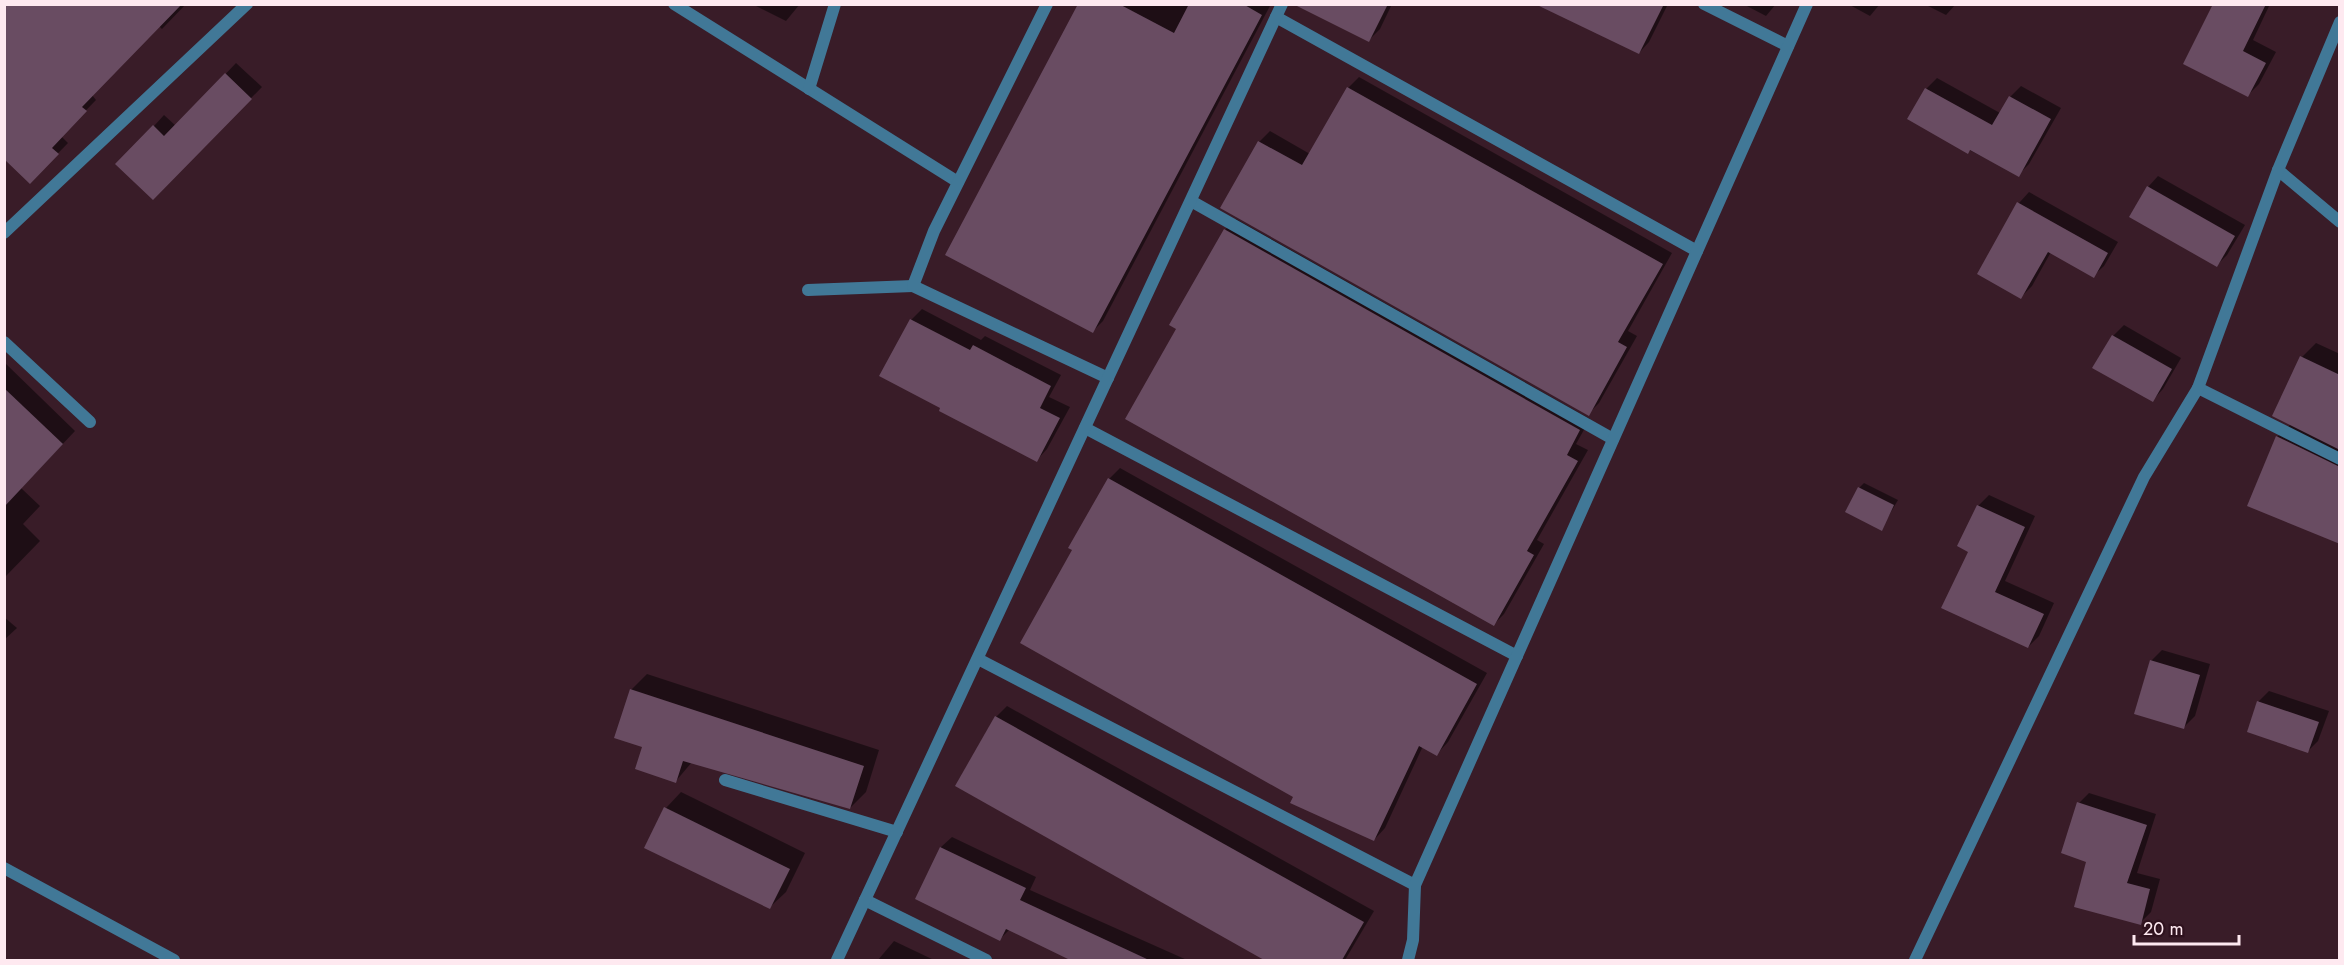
<svg xmlns="http://www.w3.org/2000/svg" width="2344" height="965" viewBox="0 0 2344 965" font-family="Jost,sans-serif">
	<style>
		.shadow { fill: #0007 }
		.building { fill: #694c62 }
		.lines { fill: none; stroke-linecap: round; stroke-linejoin: round }
		.lane { stroke: #417897; stroke-width: 12 }
		.street { stroke: #417897; stroke-width: 12 }
	</style>
	<rect width="100%" height="100%" fill="#391c28"/>
	<g class="shadow">
		<path d="M 4,4 L 186,4 L 162,29 L 159,26 L 92,95 L 96,100 L 61,136 L 68,143 L 30,182 Z"/>
		<path d="M 752,4 L 800,4 L 786,21 Z"/>
		<path d="M 1080,4 L 1271,4 L 1103,321 L 1093,331 Z"/>
		<path d="M 1340,4 L 1392,4 L 1380,29 L 1369,40 Z"/>
		<path d="M 1540,4 L 1668,4 L 1649,42 L 1639,53 Z"/>
		<path d="M 1743,4 L 1776,4 L 1766,16 Z"/>
		<path d="M 1848,4 L 1880,4 L 1870,16 Z"/>
		<path d="M 1924,4 L 1956,4 L 1946,15 Z"/>
		<path d="M 2214,4 L 2270,4 L 2253,40 L 2276,52 L 2259,84 L 2248,95 Z"/>
		<path d="M 236,63 L 262,87 L 153,198 L 154,126 L 164,115 L 176,126 Z"/>
		<path d="M 1359,77 L 1672,253 L 1628,331 L 1637,336 L 1599,403 L 1588,414 L 1259,142 L 1270,131 L 1310,154 L 1348,88 Z"/>
		<path d="M 1937,78 L 2000,113 L 2010,97 L 2021,86 L 2061,108 L 2029,164 L 2018,175 L 1909,119 L 1927,88 Z"/>
		<path d="M 2158,176 L 2245,225 L 2227,255 L 2217,265 L 2148,187 Z"/>
		<path d="M 2029,192 L 2118,242 L 2104,266 L 2093,276 L 2051,252 L 2032,286 L 2021,297 L 2019,203 Z"/>
		<path d="M 1236,219 L 1590,419 L 1576,444 L 1588,450 L 1537,540 L 1544,544 L 1504,614 L 1494,624 L 1178,328 L 1225,230 Z"/>
		<path d="M 922,309 L 981,340 L 985,336 L 1061,375 L 1049,397 L 1070,407 L 1047,449 L 1037,460 L 881,375 L 911,320 Z"/>
		<path d="M 2124,325 L 2181,358 L 2163,389 L 2153,400 L 2113,336 Z"/>
		<path d="M 2316,343 L 2340,354 L 2340,542 L 2277,437 L 2291,424 L 2302,357 Z"/>
		<path d="M 4,362 L 75,431 L 21,488 L 40,506 L 23,524 L 40,541 L 6,576 Z"/>
		<path d="M 1120,468 L 1487,673 L 1448,742 L 1437,754 L 1423,746 L 1385,828 L 1374,840 L 1295,796 L 1074,550 L 1109,479 Z"/>
		<path d="M 1864,483 L 1898,500 L 1881,529 L 1859,488 Z"/>
		<path d="M 1989,495 L 2035,516 L 2005,581 L 2054,603 L 2039,636 L 2028,647 L 1943,608 L 1970,551 L 1978,506 Z"/>
		<path d="M 4,617 L 17,628 L 4,640 Z"/>
		<path d="M 2162,650 L 2210,664 L 2195,716 L 2184,727 L 2151,661 Z"/>
		<path d="M 647,674 L 879,750 L 866,792 L 850,808 L 692,762 L 676,781 L 644,746 L 631,690 Z"/>
		<path d="M 2269,691 L 2329,711 L 2318,741 L 2307,752 L 2249,731 L 2259,701 Z"/>
		<path d="M 1007,706 L 1374,911 L 1345,960 L 1267,960 L 957,785 L 996,717 Z"/>
		<path d="M 681,792 L 805,853 L 786,892 L 770,907 L 666,808 Z"/>
		<path d="M 2089,793 L 2156,814 L 2137,873 L 2160,879 L 2151,912 L 2140,923 L 2079,803 Z"/>
		<path d="M 952,837 L 1036,877 L 1030,890 L 1187,960 L 1073,960 L 1010,929 L 1000,939 L 917,899 L 941,847 Z"/>
		<path d="M 894,941 L 934,960 L 878,960 Z"/>
	</g>
	<g class="building">
		<path d="M 4,4 L 182,4 L 82,107 L 87,111 L 52,148 L 59,154 L 30,184 L 4,159 Z"/>
		<path d="M 1078,4 L 1119,4 L 1174,33 L 1189,4 L 1243,4 L 1262,15 L 1093,333 L 945,255 Z"/>
		<path d="M 1293,4 L 1388,4 L 1369,42 Z"/>
		<path d="M 1535,4 L 1664,4 L 1639,54 Z"/>
		<path d="M 2213,4 L 2266,4 L 2243,51 L 2266,63 L 2248,97 L 2183,64 Z"/>
		<path d="M 225,73 L 252,99 L 153,200 L 115,164 L 153,125 L 164,136 Z"/>
		<path d="M 1347,87 L 1663,264 L 1618,342 L 1627,347 L 1589,416 L 1220,208 L 1258,141 L 1302,165 Z"/>
		<path d="M 1925,88 L 1992,125 L 2009,96 L 2051,119 L 2019,177 L 1970,150 L 1968,154 L 1907,119 Z"/>
		<path d="M 2147,186 L 2235,236 L 2217,267 L 2129,217 Z"/>
		<path d="M 2017,202 L 2108,253 L 2094,278 L 2048,252 L 2021,299 L 1977,274 Z"/>
		<path d="M 1224,229 L 1580,430 L 1567,455 L 1578,461 L 1527,551 L 1534,555 L 1494,626 L 1125,419 L 1176,329 L 1169,325 Z"/>
		<path d="M 910,319 L 970,350 L 973,345 L 1051,386 L 1040,408 L 1060,418 L 1037,462 L 939,411 L 940,408 L 879,376 Z"/>
		<path d="M 2112,335 L 2172,369 L 2153,402 L 2092,368 Z"/>
		<path d="M 2300,356 L 2340,375 L 2340,450 L 2272,416 Z"/>
		<path d="M 4,388 L 63,444 L 4,507 Z"/>
		<path d="M 2276,436 L 2340,467 L 2340,544 L 2247,506 Z"/>
		<path d="M 1108,478 L 1477,684 L 1437,756 L 1419,746 L 1374,841 L 1290,803 L 1293,797 L 1020,643 L 1072,550 L 1068,548 Z"/>
		<path d="M 1858,487 L 1894,505 L 1882,531 L 1845,512 Z"/>
		<path d="M 1977,505 L 2025,527 L 1995,592 L 2044,614 L 2028,648 L 1941,608 L 1968,552 L 1957,546 Z"/>
		<path d="M 2150,660 L 2200,675 L 2184,729 L 2134,714 Z"/>
		<path d="M 630,689 L 864,766 L 850,809 L 683,761 L 676,783 L 635,769 L 642,747 L 614,738 Z"/>
		<path d="M 2257,701 L 2319,722 L 2308,753 L 2247,732 Z"/>
		<path d="M 995,716 L 1364,922 L 1342,960 L 1264,960 L 955,786 Z"/>
		<path d="M 2077,802 L 2147,825 L 2127,883 L 2150,889 L 2141,925 L 2074,907 L 2086,862 L 2061,853 Z"/>
		<path d="M 664,807 L 790,869 L 770,909 L 644,848 Z"/>
		<path d="M 940,847 L 1026,888 L 1020,900 L 1149,960 L 1070,960 L 1006,929 L 1000,941 L 915,899 Z"/>
	</g>
	<g class="lines">
		<g class="lane">
			<path d="M 2278,170 L 2340,222"/>
			<path d="M 808,290 L 913,286"/>
			<path d="M 2198,388 L 2340,459"/>
			<path d="M 725,780 L 897,832"/>
		</g>
		<g class="street">
			<path d="M 674,4 L 958,182"/>
			<path d="M 1047,4 L 934,231 L 913,286 L 1108,378"/>
			<path d="M 1704,4 L 1788,46"/>
			<path d="M 1276,17 L 1697,251"/>
			<path d="M 809,89 L 835,4"/>
			<path d="M 1191,201 L 1613,439"/>
			<path d="M 4,233 L 247,4"/>
			<path d="M 4,342 L 90,422"/>
			<path d="M 1085,428 L 1517,656"/>
			<path d="M 978,659 L 1415,885"/>
			<path d="M 4,868 L 174,960"/>
			<path d="M 865,900 L 986,960"/>
			<path d="M 837,960 L 1282,4"/>
			<path d="M 1408,960 L 1413,940 L 1415,885 L 1807,4"/>
			<path d="M 1915,960 L 2144,477 L 2198,388 L 2278,170 L 2340,22"/>
		</g>
	</g>
	<rect width="2344" height="965" fill="none" stroke="#fee9f0" stroke-width="12"/>
	<path d="M2134 935v9h105v-9" fill="none" stroke="#fee9f0" stroke-width="3"/>
	<text x="2143" y="935" font-size="18" fill="#fee9f0" stroke="#2f121e" stroke-width="4.5" paint-order="stroke">20 m</text>
</svg>
